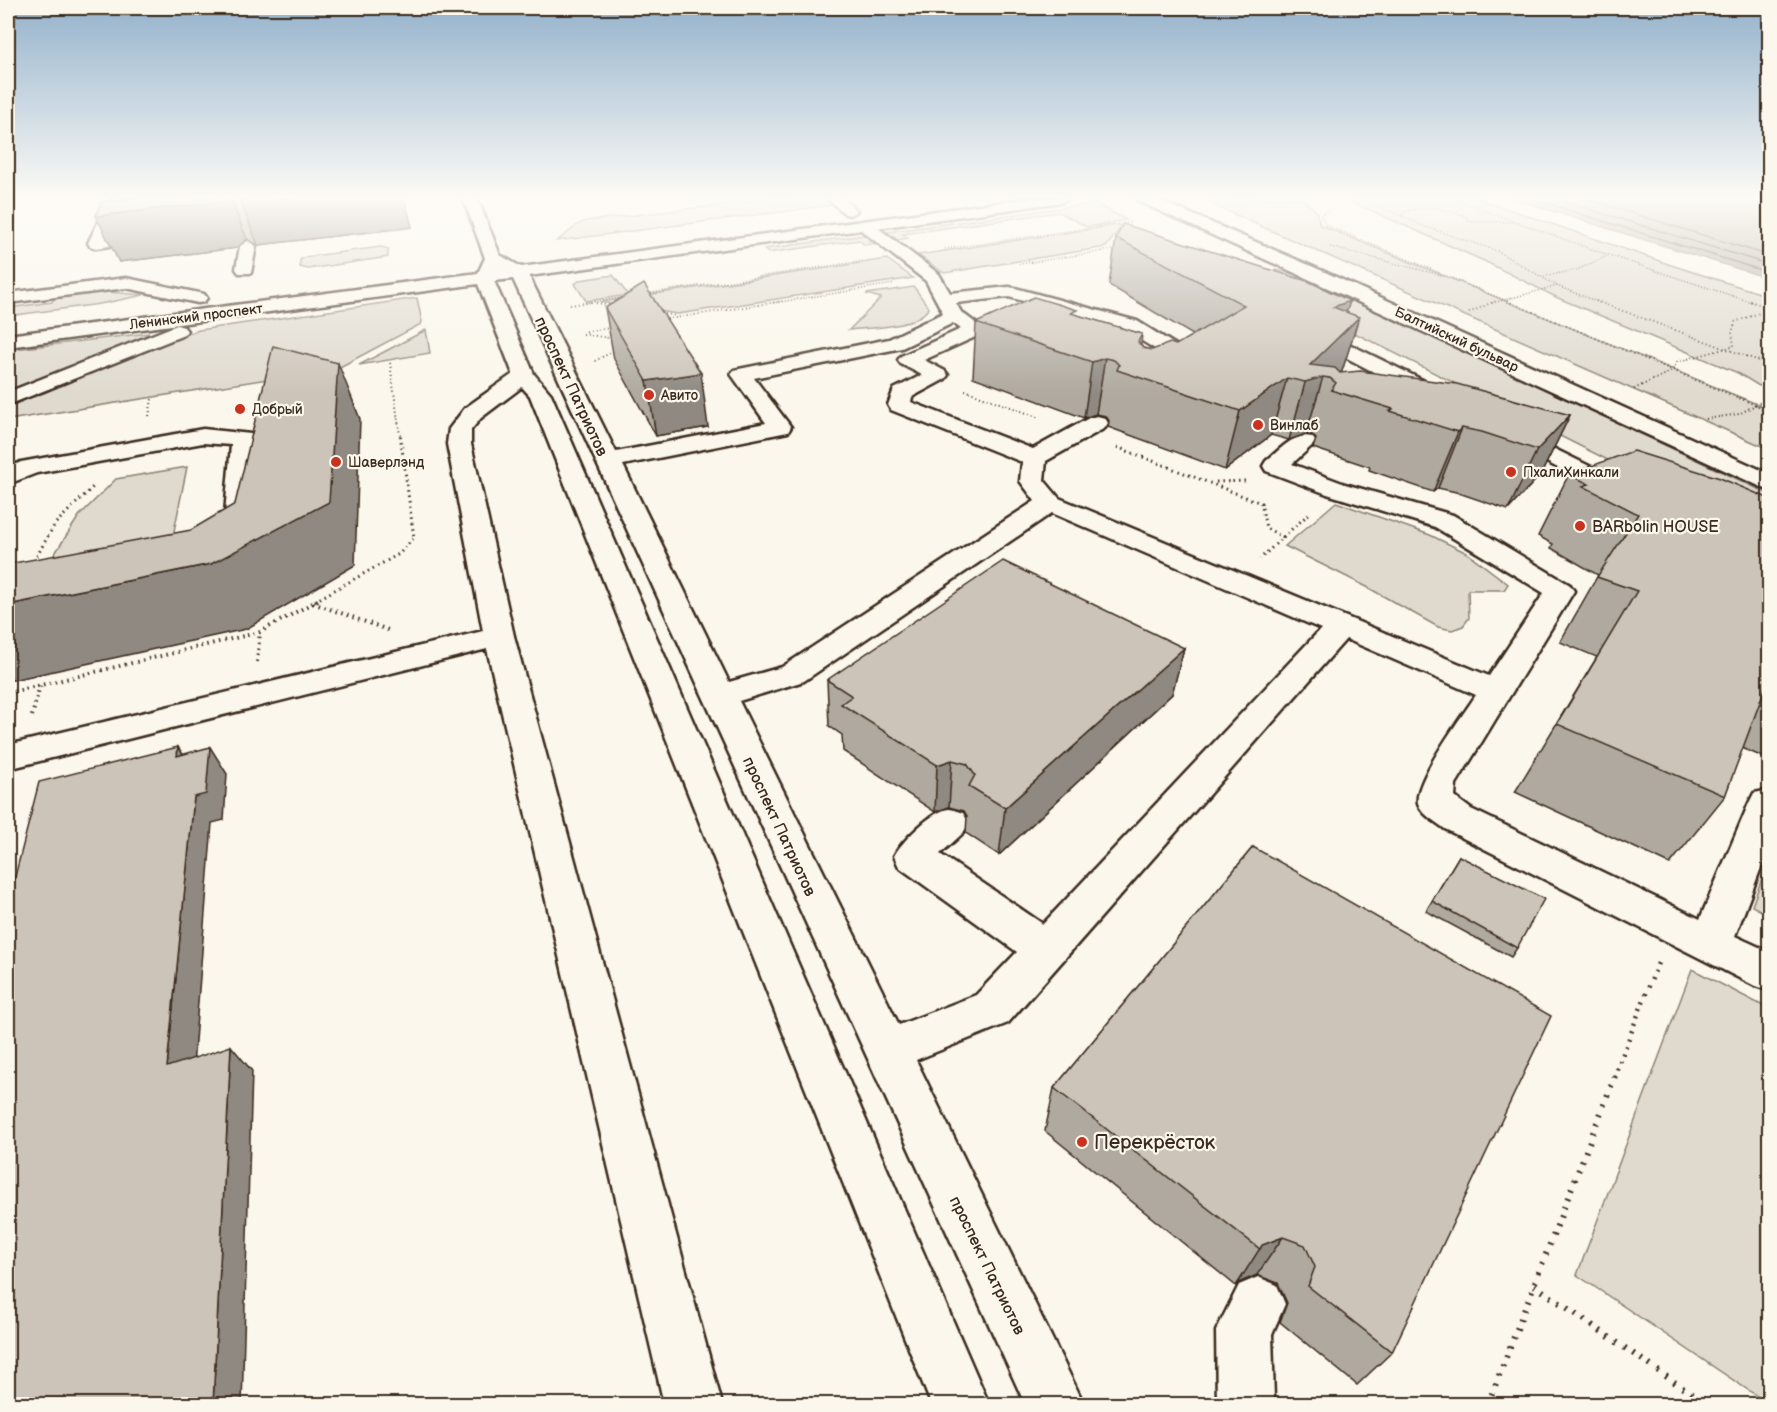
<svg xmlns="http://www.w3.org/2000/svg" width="1777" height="1412" viewBox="0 0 1777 1412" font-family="'Balsamiq Sans',sans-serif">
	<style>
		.green { fill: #dfd9ce; stroke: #8d8276; stroke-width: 1.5 }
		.water { fill: #b6aea2; stroke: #85796d; stroke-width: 1.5 }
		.pier { fill: #fbf7ec }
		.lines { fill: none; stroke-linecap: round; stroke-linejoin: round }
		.shore { stroke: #6c5f53; stroke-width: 1.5 }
		.minor-casing { stroke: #3b2a1e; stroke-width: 5 }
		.path-far5 { stroke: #3b2a1e; stroke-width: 1.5; stroke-dasharray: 1 2; stroke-linecap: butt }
		.path-far4 { stroke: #3b2a1e; stroke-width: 2; stroke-dasharray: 1 3; stroke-linecap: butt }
		.path-far3 { stroke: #3b2a1e; stroke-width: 3; stroke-dasharray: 1.5 4; stroke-linecap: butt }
		.path-far2 { stroke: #3b2a1e; stroke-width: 4; stroke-dasharray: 1.5 4.5; stroke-linecap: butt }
		.path-far1 { stroke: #3b2a1e; stroke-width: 4.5; stroke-dasharray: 2 6; stroke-linecap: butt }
		.path { stroke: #3b2a1e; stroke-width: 6; stroke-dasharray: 2 8; stroke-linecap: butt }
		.minor { fill: #fbf7ec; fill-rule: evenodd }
		.wall { fill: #afa99f; stroke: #3b2a1e; stroke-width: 1.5 }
		.shaded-wall { fill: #8f8982; stroke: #3b2a1e; stroke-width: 1.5 }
		.building { fill: #ccc4b9; stroke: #3b2a1e; stroke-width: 1.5 }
		.poi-dot { fill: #c8321e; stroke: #fbf7ec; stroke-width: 2 }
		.labels { text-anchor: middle; stroke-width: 4.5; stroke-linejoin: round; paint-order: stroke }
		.far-street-label { font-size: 14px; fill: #3b2a1e; stroke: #fbf7ec }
		.far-poi-label { font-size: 14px; fill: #3b2a1e; stroke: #fbf7ec; text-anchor: start }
		.street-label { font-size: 16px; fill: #3b2a1e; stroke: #fbf7ec }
		.poi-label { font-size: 16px; fill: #3b2a1e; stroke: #fbf7ec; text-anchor: start }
		.near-poi-label { font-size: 20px; fill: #3b2a1e; stroke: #fbf7ec; text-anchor: start }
	</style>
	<rect width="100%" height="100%" fill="#fbf7ec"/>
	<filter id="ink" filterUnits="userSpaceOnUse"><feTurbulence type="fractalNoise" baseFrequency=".0167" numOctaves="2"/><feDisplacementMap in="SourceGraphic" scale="12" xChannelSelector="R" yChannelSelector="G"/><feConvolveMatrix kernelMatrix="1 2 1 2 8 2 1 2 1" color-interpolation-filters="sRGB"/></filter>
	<g filter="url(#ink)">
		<g class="green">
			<path d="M 778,198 L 825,198 L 833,205 L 557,241 L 579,224 L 586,221 Z"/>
			<path d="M 1211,198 L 1301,198 L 1316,211 L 1320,225 L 1769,409 L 1769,449 L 1276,233 L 1214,205 L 1208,199 Z"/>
			<path d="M 1343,198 L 1476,198 L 1674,266 L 1769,296 L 1769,383 L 1759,386 L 1738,373 L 1558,298 L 1484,261 Z"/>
			<path d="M 1095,203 L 1126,220 L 1087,227 L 1059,212 L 903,234 L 908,238 L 897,240 L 887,232 Z"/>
			<path d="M 1118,225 L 1122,226 L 1106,247 L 944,273 L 918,255 Z"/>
			<path d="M 864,235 L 877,243 L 865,245 L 859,240 L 768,253 L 764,249 Z"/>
			<path d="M 381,247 L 388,249 L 388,257 L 308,269 L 300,267 L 300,260 L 305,257 Z"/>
			<path d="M 887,259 L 913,278 L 678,314 L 600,302 Z"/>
			<path d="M 1276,270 L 1305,276 L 1769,494 L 1769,541 L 1299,305 L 1255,289 Z"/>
			<path d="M 613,275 L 628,295 L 586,301 L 575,284 L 580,280 Z"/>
			<path d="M 914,287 L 929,308 C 914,329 872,327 849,330 L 881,298 L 866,294 Z"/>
			<path d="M 94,291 L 144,295 L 100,304 L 8,316 L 8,308 L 52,302 L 55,295 Z"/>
			<path d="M 417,298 L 422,322 L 421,324 L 338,368 L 8,420 L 8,405 L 44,393 L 159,343 L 199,330 Z"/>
			<path d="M 426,330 L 430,353 L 359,365 Z"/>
			<path d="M 149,333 L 143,337 L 8,394 L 8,350 Z"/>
			<path d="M 187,467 L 170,551 L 50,561 L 79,516 L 116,479 Z"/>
			<path d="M 1336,502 L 1430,535 L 1467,553 L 1508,584 L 1504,590 L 1468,590 L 1469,618 L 1463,626 L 1452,630 L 1438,627 L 1367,587 L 1285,546 Z"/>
			<path d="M 1769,859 L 1770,915 L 1769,915 L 1752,906 Z"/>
			<path d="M 1692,969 L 1769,1009 L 1769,1404 L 1577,1275 Z"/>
		</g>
		<path class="water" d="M 1510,198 L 1769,198 L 1769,279 Z"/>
		<path class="pier" d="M 1507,198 L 1769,279 L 1770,282 L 1552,215 Z"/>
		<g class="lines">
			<g class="shore">
				<path d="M 1529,198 L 1770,273"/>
				<path d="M 1553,198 L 1770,265"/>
				<path d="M 1583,198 L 1770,256"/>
			</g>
			<defs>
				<g id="minor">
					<path d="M 115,198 L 169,198 L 162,202 L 121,206 L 107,237 L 153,231 L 161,236 L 159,239 L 96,248 L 90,246 L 88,243 L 108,202 Z"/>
					<path d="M 463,198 L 477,198 L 500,255 L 521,267 L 1032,198 L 1069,198 L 1062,202 L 878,228 L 939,274 L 950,293 L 1009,287 L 1015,288 L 1137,321 L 1200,360 L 1203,364 C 1197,373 1188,376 1178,373 L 1175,369 L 1179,364 L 1123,329 L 1009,297 L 956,303 L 961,312 L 985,330 L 982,334 L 924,360 L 945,371 L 948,375 L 945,379 L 912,397 L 911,402 L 1033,449 L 1089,418 L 1097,416 L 1105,418 L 1108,423 L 1105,428 L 1046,461 L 1044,480 L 1059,498 L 1489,676 L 1544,593 L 1435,527 L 1327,494 L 1266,471 L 1263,466 L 1266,461 C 1280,450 1294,432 1312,437 L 1316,442 L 1292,464 L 1345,484 L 1453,515 L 1570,585 L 1574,591 L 1456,784 L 1455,797 L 1471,809 L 1700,919 L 1749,803 L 1754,793 L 1770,790 L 1770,844 L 1735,936 L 1770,952 L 1770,991 L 1755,986 L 1445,829 C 1436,822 1421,814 1418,803 C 1413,782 1463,715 1476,695 L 1346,639 L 1008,1023 L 916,1060 L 1084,1404 L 1025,1404 L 513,279 L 494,281 L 534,374 L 551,394 L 989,1404 L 931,1404 L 530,396 L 522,387 L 481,418 L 471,430 L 471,444 L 514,636 L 722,1404 L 664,1404 L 487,649 L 8,769 L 8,745 L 483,631 L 447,444 L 449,429 L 465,408 L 513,374 L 478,284 L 8,347 L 8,335 L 478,273 L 485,258 ZM 861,230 L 926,281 L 943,313 L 889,339 L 734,370 L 731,374 L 766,423 L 616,452 L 529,276 ZM 953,323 L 961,329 L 901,356 L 898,360 L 901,364 L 922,375 L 894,389 L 888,405 L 891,410 L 1022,462 L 1020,481 L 1035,501 L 782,667 L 729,682 L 623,465 L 788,432 L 791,427 L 754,378 L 902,348 ZM 1052,513 L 1321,629 L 1043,924 L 940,854 L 963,833 L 969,823 L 963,813 C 959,812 953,809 949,809 C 933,810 901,842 894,856 L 899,867 L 1017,952 L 976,995 L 899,1025 L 739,701 L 804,681 Z"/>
					<path d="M 827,198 L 843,198 L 857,211 L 850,215 L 845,214 Z"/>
					<path d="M 1136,198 L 1154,198 L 1325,272 L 1770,474 L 1770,491 L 1138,201 Z"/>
					<path d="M 248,241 L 256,246 L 251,273 L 239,273 L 236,269 L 240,246 Z"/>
					<path d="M 126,278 L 204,294 L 207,298 L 204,302 L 198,303 L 126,288 L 8,303 L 8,293 Z"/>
					<path d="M 177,325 L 184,327 L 187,331 L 184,335 L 8,405 L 8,392 Z"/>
					<path d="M 1310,325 L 1445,391 L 1448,396 L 1445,401 L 1437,403 L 1429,401 L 1303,335 L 1300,331 L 1303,327 Z"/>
					<path d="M 1510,427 L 1628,485 L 1632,490 L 1628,495 L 1619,498 L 1610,495 L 1502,439 L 1498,434 L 1502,429 Z"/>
					<path d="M 203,429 L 251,434 L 255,439 L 250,525 L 246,531 L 237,533 L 228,531 L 224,525 L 231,445 L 203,443 L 37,473 L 8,484 L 8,468 L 21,462 Z"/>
					<path d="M 1258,1277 L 1277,1285 L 1285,1304 L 1272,1334 L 1274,1399 L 1276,1404 L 1217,1404 L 1216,1331 L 1239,1285 Z"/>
				</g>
			</defs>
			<use href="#minor" class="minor-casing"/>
			<g class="path-far5">
				<path d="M 1360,198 L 1426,227 L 1497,251 L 1557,286 L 1600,303"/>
				<path d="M 1450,198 L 1608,255 L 1754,303"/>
				<path d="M 1329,210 L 1320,215 L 1326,225 L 1440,273"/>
				<path d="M 1402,216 L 1404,212 L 1420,208 L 1436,208 L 1460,214 L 1467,217 L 1468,221 L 1474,222 L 1519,222"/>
				<path d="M 1330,247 L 1449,277 L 1511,303"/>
				<path d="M 945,249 L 1130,222"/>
				<path d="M 1019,264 L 1118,249"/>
				<path d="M 1544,276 L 1577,270 L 1607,256"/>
				<path d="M 645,294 L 863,261"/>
				<path d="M 585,303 L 626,297"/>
				<path d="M 773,303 L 893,284"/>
				<path d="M 1492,303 L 1557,286"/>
			</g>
			<g class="path-far4">
				<path d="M 1507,301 L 1770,411"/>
				<path d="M 1596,301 L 1770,365"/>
				<path d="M 1750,301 L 1770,308"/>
				<path d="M 596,303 L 615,306"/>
				<path d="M 570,305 L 596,301"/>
				<path d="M 661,313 L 677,316"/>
				<path d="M 1469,313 L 1495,301"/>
				<path d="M 663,320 L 782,301"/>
				<path d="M 582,332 L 611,328"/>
				<path d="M 583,334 L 615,339"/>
				<path d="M 595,361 L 617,349"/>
				<path d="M 390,363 L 400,435"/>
				<path d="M 1634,389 L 1672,371 L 1677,362 L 1734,346 L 1732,333 L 1735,322 L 1770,309"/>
				<path d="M 965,390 L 1040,418"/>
				<path d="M 149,416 L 152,399"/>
				<path d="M 1706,419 L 1739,414 L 1770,397"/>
			</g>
			<g class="path-far3">
				<path d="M 1117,447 L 1261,503 L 1266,528 L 1283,537 L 1260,559"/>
				<path d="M 1216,482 L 1247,481"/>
				<path d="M 1283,537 L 1311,512"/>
				<path d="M 34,561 L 55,524 L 94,486"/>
				<path d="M 315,601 L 399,554 L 414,538 L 400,433"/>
			</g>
			<g class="path-far2">
				<path d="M 313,603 L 388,630"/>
				<path d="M 257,662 L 260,632"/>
				<path d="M 8,693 L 260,632 L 318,600"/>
				<path d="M 32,716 L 40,685"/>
			</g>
			<path class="path-far1" d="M 1614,1077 L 1658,963"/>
			<g class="path">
				<path d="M 1534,1285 L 1706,1404"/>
				<path d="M 1488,1404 L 1615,1076"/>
			</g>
			<use href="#minor" class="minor"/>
		</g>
		<g class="wall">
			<path d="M 122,198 L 404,198 L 412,227 L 258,245 L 247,239 L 237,248 L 119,262 L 96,216 L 122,200 Z"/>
			<path d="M 1116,238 L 1359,317 L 1342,371 L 1340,373 L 1570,415 L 1541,474 L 1508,510 L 1456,492 L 1438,488 L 1433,492 L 1369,470 L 1370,467 L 1313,448 L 1316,439 L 1312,435 L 1306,434 L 1289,440 L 1271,435 L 1225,470 L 1108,427 L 1109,421 L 1106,416 L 1096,414 L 1084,418 L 973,377 L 976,323 L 1077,315 L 1142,334 L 1141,345 L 1143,348 L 1152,350 L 1176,345 L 1193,335 L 1109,285 Z"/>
			<path d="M 605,308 L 708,427 L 656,436 L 614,359 Z"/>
			<path d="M 1569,474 L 1770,499 L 1770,760 L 1742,748 L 1725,796 L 1670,864 L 1515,792 L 1597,657 L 1560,642 L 1598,575 L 1551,548 L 1553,544 L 1538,536 Z"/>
			<path d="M 1184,648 L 1172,694 L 999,855 L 966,833 L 967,816 L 964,811 L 949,807 L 935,812 L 843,751 L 842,735 L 829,726 L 827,680 Z"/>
			<path d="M 1253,847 L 1392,1352 L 1357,1385 L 1280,1322 L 1287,1303 L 1278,1283 L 1257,1275 L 1238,1283 L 1236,1286 L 1045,1131 L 1054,1088 Z"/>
			<path d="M 1459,856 L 1517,948 L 1511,957 L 1426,911 Z"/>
		</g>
		<g class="shaded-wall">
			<path d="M 225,198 L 230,198 L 247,239 L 237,248 L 119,262 L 96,216 Z"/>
			<path d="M 249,198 L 404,198 L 412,227 L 258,245 L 240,200 Z"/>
			<path d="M 1350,301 L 1339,337 L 1359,317 L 1342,371 L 1333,381 L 1330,378 L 1323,377 L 1306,434 L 1289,440 L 1310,365 L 1333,307 Z"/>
			<path d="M 1105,358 L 1096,414 L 1084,418 L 1092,362 Z"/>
			<path d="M 338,363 L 360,419 L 355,565 L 246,629 L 8,681 L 8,605 L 211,564 Z"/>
			<path d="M 701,373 L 708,427 L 656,436 L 647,381 Z"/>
			<path d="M 1287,378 L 1271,435 L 1225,470 L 1240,411 Z"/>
			<path d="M 1570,415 L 1541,474 L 1508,510 L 1537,450 Z"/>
			<path d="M 1462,428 L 1438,488 L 1433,492 L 1458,432 Z"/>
			<path d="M 1184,648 L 1172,694 L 999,855 L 1005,808 Z"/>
			<path d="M 178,747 L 196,773 L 177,756 Z"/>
			<path d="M 210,747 L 227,774 L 224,820 L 212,823 L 191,1092 L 167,1067 L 194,797 Z"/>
			<path d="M 952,760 L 949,807 L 935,812 L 937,765 Z"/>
			<path d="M 231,1046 L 252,1071 L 242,1404 L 213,1404 Z"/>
			<path d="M 1283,1237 L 1257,1275 L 1238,1283 L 1236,1286 L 1262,1245 Z"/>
		</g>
		<g class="building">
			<path d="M 122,198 L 142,198 L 122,200 Z"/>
			<path d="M 142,198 L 225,198 L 219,202 L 96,216 L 101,202 Z"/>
			<path d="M 235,198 L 264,198 L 240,200 Z"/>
			<path d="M 1123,224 L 1310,282 L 1350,301 L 1333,307 L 1359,317 L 1310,365 L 1335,368 L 1340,373 L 1360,371 L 1457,384 L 1570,415 L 1537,450 L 1482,432 L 1462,428 L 1458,432 L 1390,411 L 1393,409 L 1331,390 L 1336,383 L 1330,378 L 1323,377 L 1305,382 L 1287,378 L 1240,411 L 1117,370 L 1119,365 L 1114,360 L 1105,358 L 1092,362 L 976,323 L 1034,297 L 1077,310 L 1071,313 L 1142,334 L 1138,342 L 1143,348 L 1152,350 L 1170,343 L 1176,345 L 1244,305 L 1116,238 Z"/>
			<path d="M 644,284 L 701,373 L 647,381 L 605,308 Z"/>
			<path d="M 273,346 L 338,363 L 329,502 L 211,564 L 8,605 L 8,564 L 191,530 L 235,504 Z"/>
			<path d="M 1633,451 L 1720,478 L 1770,499 L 1770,675 L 1725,796 L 1557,724 L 1637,591 L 1597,577 L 1638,514 L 1583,486 L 1589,484 L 1569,474 Z"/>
			<path d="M 1003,561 L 1184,648 L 1005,808 L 969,786 L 975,775 L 967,764 L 952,760 L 937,765 L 841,704 L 852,696 L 827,680 Z"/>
			<path d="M 178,747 L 177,756 L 210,747 L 206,794 L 194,797 L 167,1067 L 231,1046 L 213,1404 L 8,1404 L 8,904 L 39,782 Z"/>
			<path d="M 1253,847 L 1551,1016 L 1392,1352 L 1308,1286 L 1315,1267 L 1305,1245 L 1283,1237 L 1262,1245 L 1260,1249 L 1054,1088 Z"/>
			<path d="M 1459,856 L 1544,899 L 1517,948 L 1432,901 Z"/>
		</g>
	</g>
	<linearGradient id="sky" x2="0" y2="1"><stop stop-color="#94b2cc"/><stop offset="0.5" stop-color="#fdfbf6"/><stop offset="1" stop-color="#fdfbf6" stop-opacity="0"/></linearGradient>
	<rect width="1777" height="395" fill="url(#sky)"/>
	<g class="poi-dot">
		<circle cx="649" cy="395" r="6"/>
		<circle cx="240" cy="409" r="6"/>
		<circle cx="1258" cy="425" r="6"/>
		<circle cx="336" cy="462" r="6"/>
		<circle cx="1511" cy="472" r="6"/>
		<circle cx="1580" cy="526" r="6"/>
		<circle cx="1082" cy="1142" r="6"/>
	</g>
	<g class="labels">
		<g class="far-street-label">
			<text transform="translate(196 316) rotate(-7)" y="5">Ленинский проспект</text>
			<text transform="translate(1457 339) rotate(25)" y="5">Балтийский бульвар</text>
		</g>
		<g class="far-poi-label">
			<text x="661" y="400">Авито</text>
			<text x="252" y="414">Добрый</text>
			<text x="1270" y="430">Винлаб</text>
			<text x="348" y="467">Шаверлэнд</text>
			<text x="1523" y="477">ПхалиХинкали</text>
		</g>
		<g class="street-label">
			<text transform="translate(572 386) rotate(65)" y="6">проспект Патриотов</text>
			<text transform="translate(780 826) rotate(65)" y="6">проспект Патриотов</text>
			<text transform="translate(988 1265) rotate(64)" y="6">проспект Патриотов</text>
		</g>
		<g class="poi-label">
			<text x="1592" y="532">BARbolin HOUSE</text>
		</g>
		<g class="near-poi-label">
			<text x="1094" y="1149">Перекрёсток</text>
		</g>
	</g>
	<rect width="1777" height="1412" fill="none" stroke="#fbf7ec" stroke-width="30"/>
	<rect x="15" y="15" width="1747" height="1382" fill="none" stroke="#3b2a1e" stroke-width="2" filter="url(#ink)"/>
</svg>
